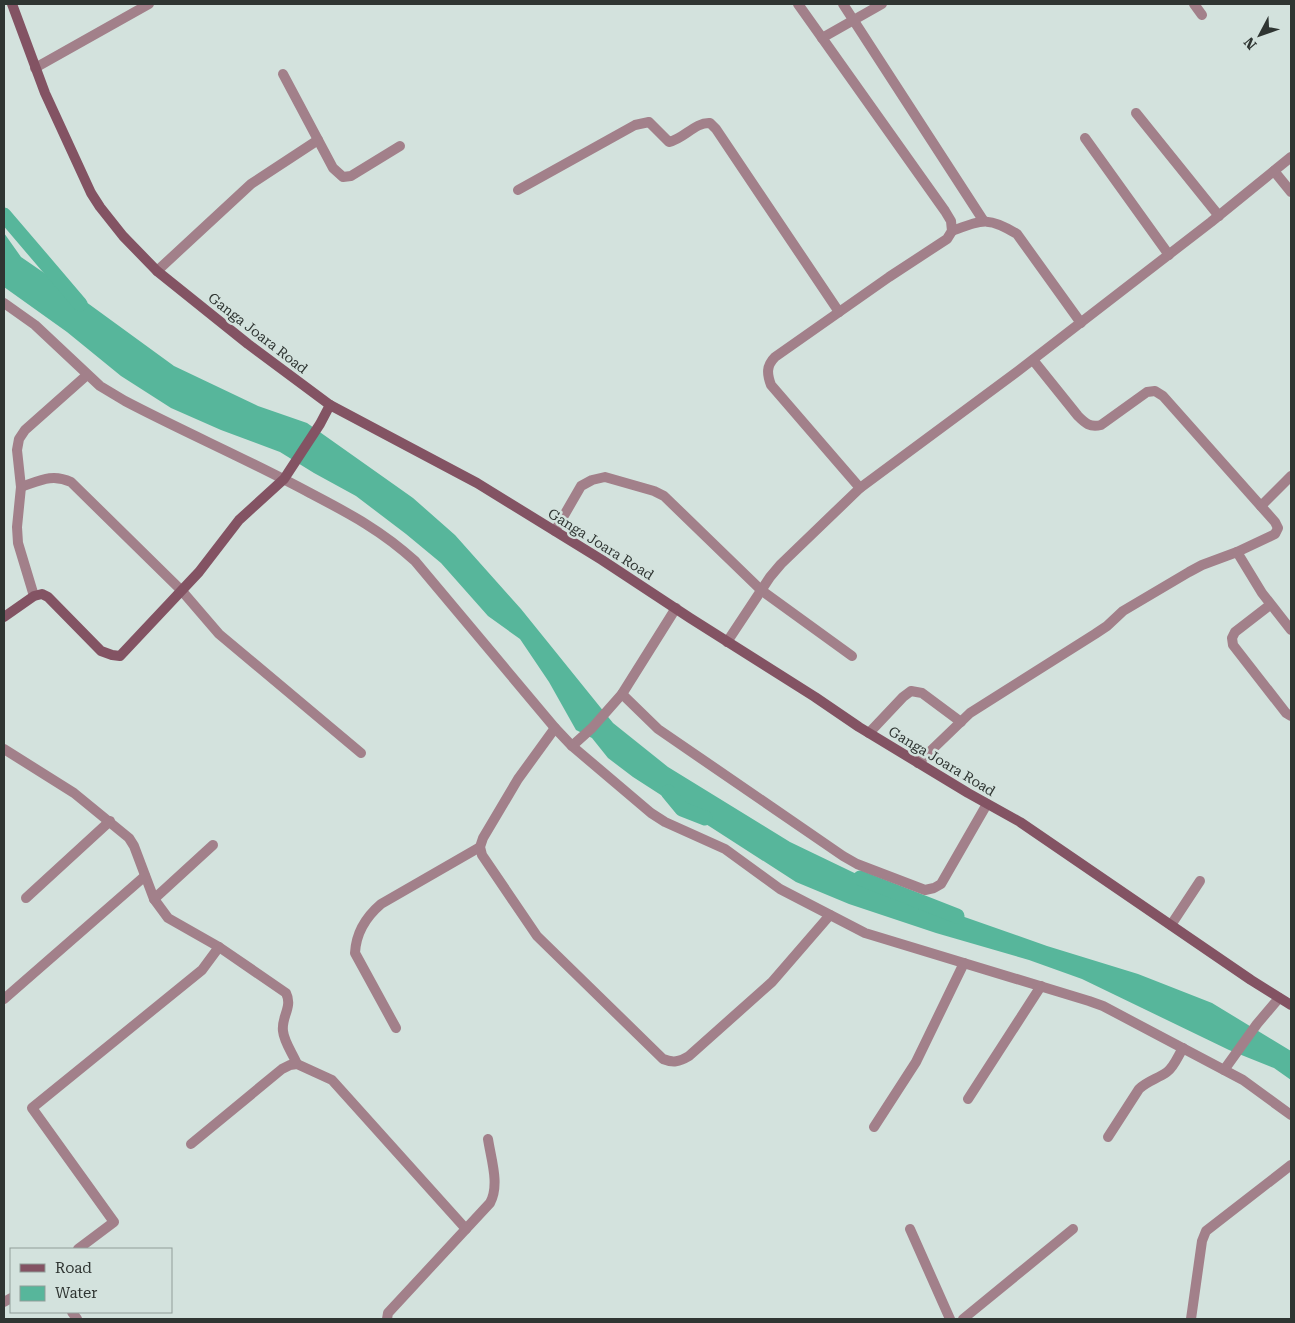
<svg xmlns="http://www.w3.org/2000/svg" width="1295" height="1323" viewBox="0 0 1295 1323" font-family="'Roboto Serif',serif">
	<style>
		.water { fill: #57b69b }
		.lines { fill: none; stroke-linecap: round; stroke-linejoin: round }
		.canal { stroke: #57b69b; stroke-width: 15 }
		.street { stroke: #a2808a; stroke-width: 10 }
		.secondary { stroke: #835363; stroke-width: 10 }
		.labels { text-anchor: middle; stroke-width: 5; stroke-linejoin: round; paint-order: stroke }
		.street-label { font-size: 14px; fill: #2f3532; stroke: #d3e2dd }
	</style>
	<rect width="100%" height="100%" fill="#d3e2dd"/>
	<path class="water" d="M 4,233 L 21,257 L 82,299 L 174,366 L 258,406 L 307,423 L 413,498 L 455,535 L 521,609 L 613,723 L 668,767 L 790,842 L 896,893 L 1047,946 L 1138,974 L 1212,1003 L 1291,1051 L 1291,1080 L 1274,1068 L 1229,1050 L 1082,979 L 1029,960 L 936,933 L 849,904 L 796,882 L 633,777 L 608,758 L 592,738 L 576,730 L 549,682 L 520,639 L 488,616 L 441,563 L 406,534 L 356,496 L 314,473 L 280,452 L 221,430 L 171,408 L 121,376 L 67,332 L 4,287 Z"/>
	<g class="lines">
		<g class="canal">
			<path d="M 4,215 L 80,304"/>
			<path d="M 668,792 L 682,809 L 705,818"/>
			<path d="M 860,878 L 957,916"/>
		</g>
		<g class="street">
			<path d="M 798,4 L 945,211 L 951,221 L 952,231 L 947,239 L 889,277 L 775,357 C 766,366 767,374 771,385 L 860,488"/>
			<path d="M 843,4 L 983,220"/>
			<path d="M 1194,4 L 1202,15"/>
			<path d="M 822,38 L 882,4"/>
			<path d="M 35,68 L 149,4"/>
			<path d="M 283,74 L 333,168 L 343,177 L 351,176 L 400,146"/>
			<path d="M 1136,113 L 1219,216"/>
			<path d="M 1085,138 L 1169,255"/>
			<path d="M 1274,171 L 1291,192"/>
			<path d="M 518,190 L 635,125 L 649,122 L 669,142 C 684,139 695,122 710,123 L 716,129 L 839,312"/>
			<path d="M 952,231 C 982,220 988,216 1017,234 L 1081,323"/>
			<path d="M 157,271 L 251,184 L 318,140"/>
			<path d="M 4,303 L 35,325 L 100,386 L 125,401 C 186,433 249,460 310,493 C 350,514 381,530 415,561 L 555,728 L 572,746 L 651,813 L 665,822 L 725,849 L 780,889 L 865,933 L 1089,1001 L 1103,1006 L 1243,1080 L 1291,1115"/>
			<path d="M 21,487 C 39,481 52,473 71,482 L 182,591 L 219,634 L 361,753"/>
			<path d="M 1261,506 L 1291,476"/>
			<path d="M 555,531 L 581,486 L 592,480 L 605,477 L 654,491 L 664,496 L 761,590 L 852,656"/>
			<path d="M 1237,552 L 1262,593 L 1291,630"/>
			<path d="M 34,596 L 18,543 L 17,527 L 21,487 L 17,450 L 19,439 L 25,430 L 87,375"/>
			<path d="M 1270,605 L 1235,632 L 1232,638 L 1233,645 L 1286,713 L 1291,716"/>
			<path d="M 727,642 L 770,577 L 781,564 L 860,488 L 1018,371 L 1211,222 L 1291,157"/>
			<path d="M 622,694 L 658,729 L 843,856 L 857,864 L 925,890 L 934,888 L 941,884 L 987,804"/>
			<path d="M 555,728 L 518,779 L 483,838 L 480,847 L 482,855 L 537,936 L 663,1059 C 673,1063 679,1062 689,1056 L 772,982 L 830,915"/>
			<path d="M 869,733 L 903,697 L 911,691 L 922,693 L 961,722"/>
			<path d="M 572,746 L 592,728 L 622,694 L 676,608"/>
			<path d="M 4,749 L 74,793 L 129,838 L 134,846 L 154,899 L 168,918 L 219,947 L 286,993 C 293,1007 281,1017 283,1031 C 284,1042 293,1054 297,1064"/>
			<path d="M 918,763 L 970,713 L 1095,634 L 1107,626 L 1123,611 L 1189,572 L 1202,565 L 1237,552 L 1275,534 L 1278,528 L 1275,522 L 1163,396 L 1155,391 L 1147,392 L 1101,425 C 1090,428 1085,423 1078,416 L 1033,360"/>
			<path d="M 26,898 L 110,821"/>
			<path d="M 154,899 L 213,845"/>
			<path d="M 1171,925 L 1200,881"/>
			<path d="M 4,999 L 145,876"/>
			<path d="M 396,1028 L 355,953 C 356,933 367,916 381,904 L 480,847"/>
			<path d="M 1224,1070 L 1257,1024 L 1279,998"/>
			<path d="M 968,1099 L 1041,986"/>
			<path d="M 874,1127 L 916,1062 L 964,963"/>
			<path d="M 1108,1137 L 1139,1089 C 1147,1081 1157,1079 1167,1072 C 1174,1067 1178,1056 1183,1048"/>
			<path d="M 191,1144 L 282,1069 L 290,1065 L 297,1064 L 332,1080 L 466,1229"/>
			<path d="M 910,1229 L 950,1319"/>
			<path d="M 78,1249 L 114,1222 L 32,1108 L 202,970 L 219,947"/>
			<path d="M 4,1302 L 11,1298"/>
			<path d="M 72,1312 L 77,1319"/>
			<path d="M 387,1319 L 388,1313 L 490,1203 C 500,1185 491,1159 488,1139"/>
			<path d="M 963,1319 L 1073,1229"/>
			<path d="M 1191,1319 L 1202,1241 L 1206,1231 L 1291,1165"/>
		</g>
		<g class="secondary">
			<path d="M 12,4 L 45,93 L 91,193 L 100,207 L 123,236 L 157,271 L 248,344 L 330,405 L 477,483 L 602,560 L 690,618 L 815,697 L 859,727 L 968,793 L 1020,822 L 1251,980 L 1291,1005"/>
			<path d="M 4,617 L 34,596 L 42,594 L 48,597 L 101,651 L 112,655 L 120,656 L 199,572 L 239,520 L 284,479 L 320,424 L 330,405"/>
		</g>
	</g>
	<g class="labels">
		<g class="street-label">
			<text transform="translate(258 333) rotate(38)" y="5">Ganga Joara Road</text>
			<text transform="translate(601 544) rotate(32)" y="5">Ganga Joara Road</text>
			<text transform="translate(942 761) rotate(31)" y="5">Ganga Joara Road</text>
		</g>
	</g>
	<rect width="1295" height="1323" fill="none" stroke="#2f3532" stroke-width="10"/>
	<rect x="10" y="1248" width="162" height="65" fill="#d3e2dd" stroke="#919d99"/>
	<rect x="20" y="1264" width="25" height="8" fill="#835363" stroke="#919d99"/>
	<text x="55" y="1273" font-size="15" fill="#2f3532">Road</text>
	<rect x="20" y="1286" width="25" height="15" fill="#57b69b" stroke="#919d99"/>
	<text x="55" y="1298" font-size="15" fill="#2f3532">Water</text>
	<g transform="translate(1260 35) rotate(229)" stroke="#d3e2dd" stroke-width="4" paint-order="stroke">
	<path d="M0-4L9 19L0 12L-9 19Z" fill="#2f3532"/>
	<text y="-8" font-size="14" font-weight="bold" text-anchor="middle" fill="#2f3532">N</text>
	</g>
</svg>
